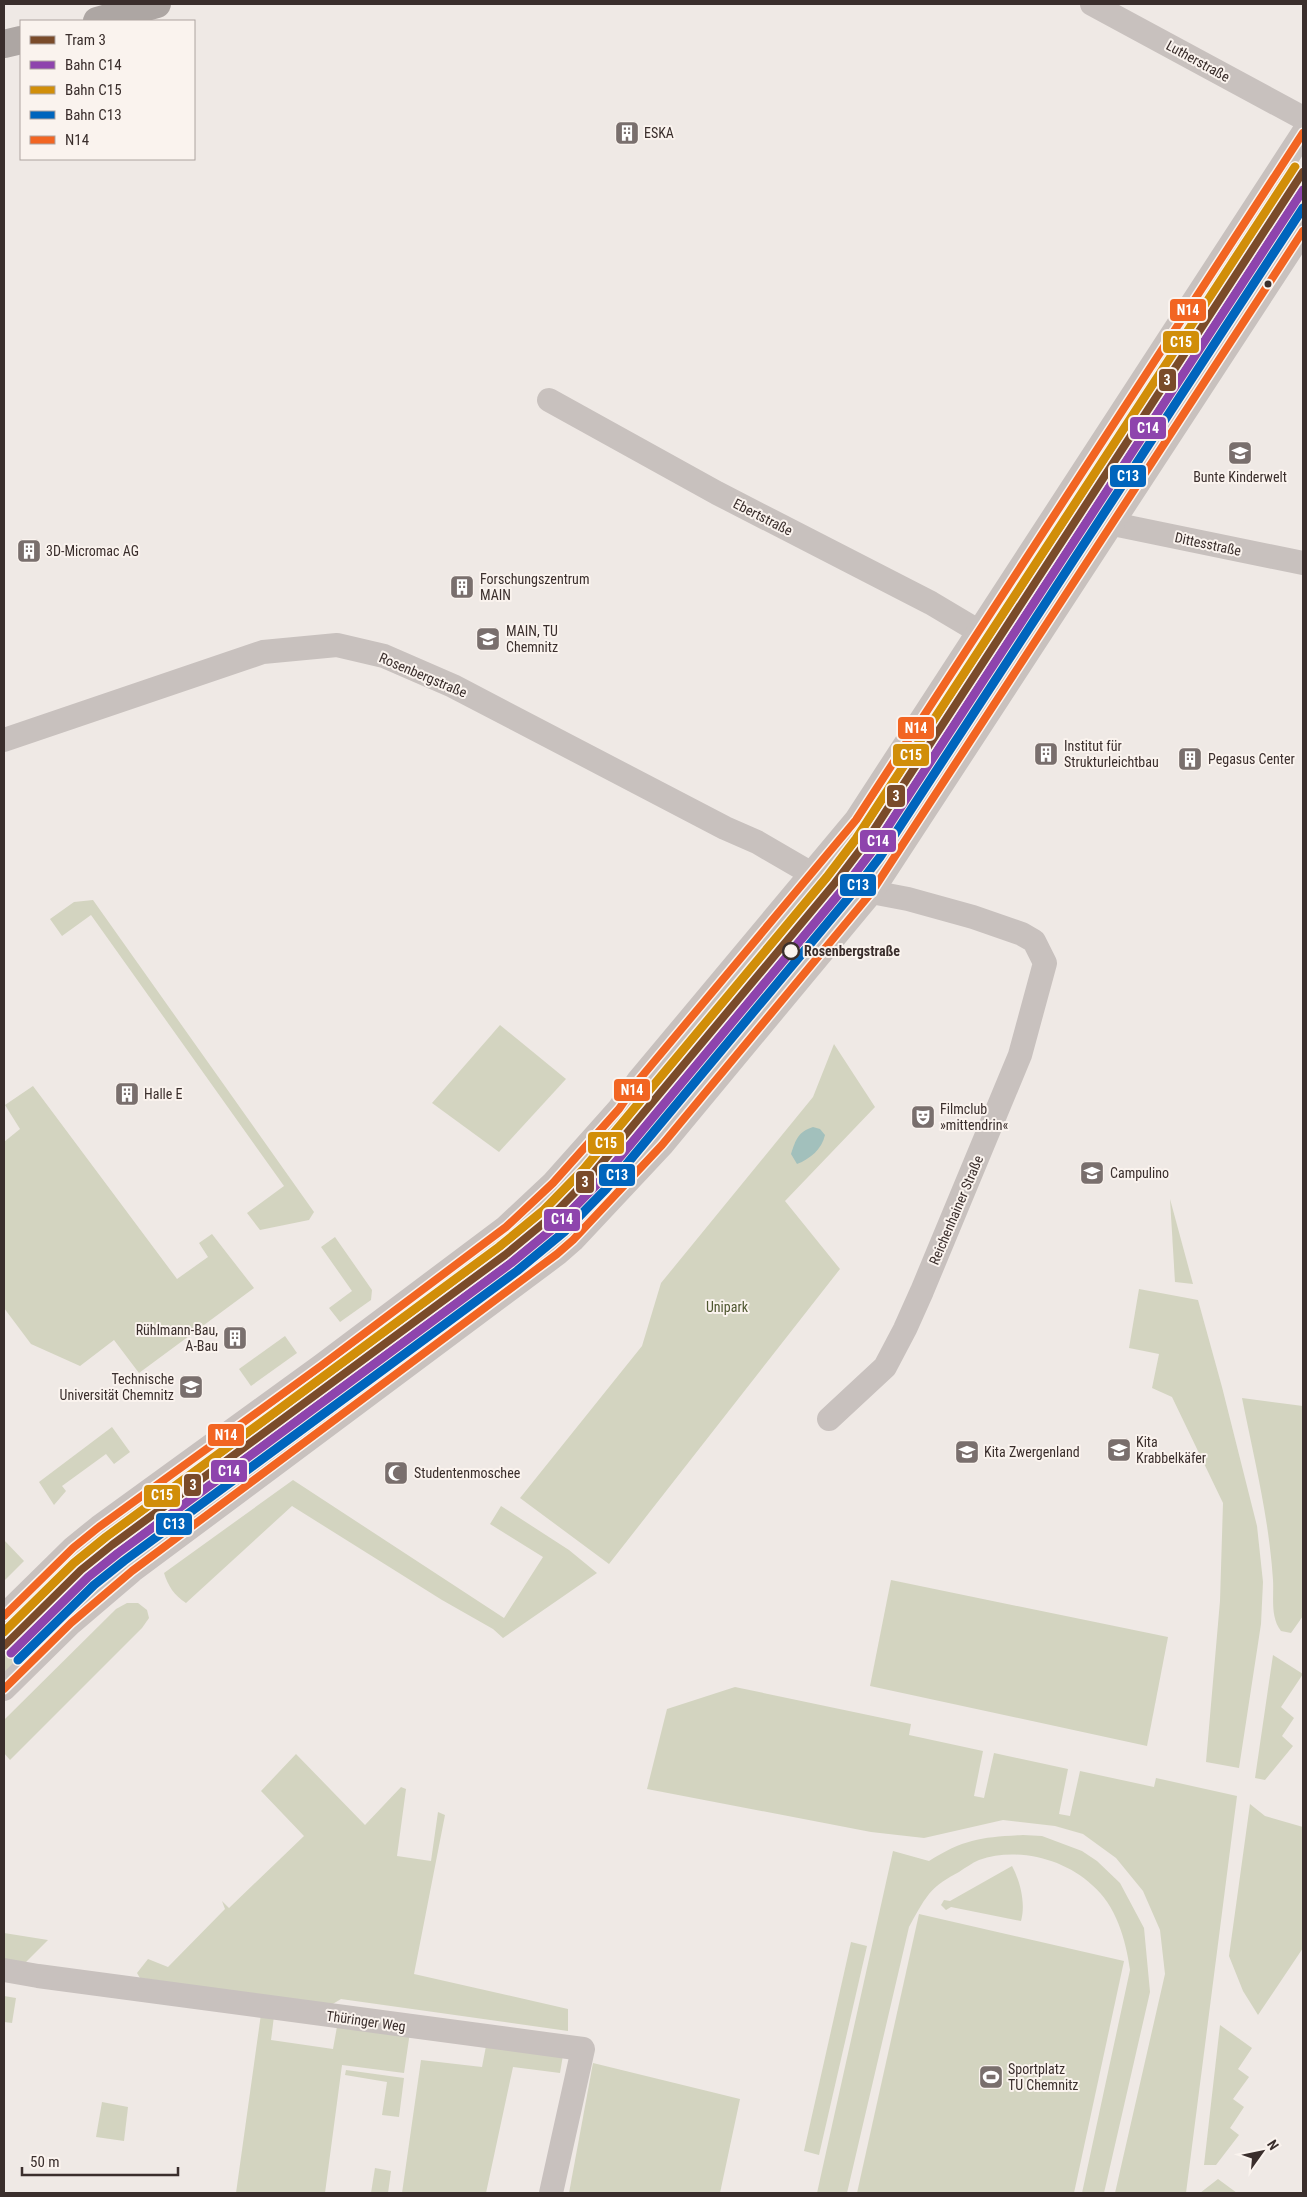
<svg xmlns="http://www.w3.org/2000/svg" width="1307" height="2197" viewBox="0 0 1307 2197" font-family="'Roboto Condensed',sans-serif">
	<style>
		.green { fill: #d3d4c0 }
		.water { fill: #a2c0bc }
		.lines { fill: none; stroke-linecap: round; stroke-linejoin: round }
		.minor { stroke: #c8c1be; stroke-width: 24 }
		.major { stroke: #ada6a3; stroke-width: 28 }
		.bus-1-casing { stroke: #faf3ee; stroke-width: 11 }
		.bus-1 { stroke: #f26522; stroke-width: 8 }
		.rail-1-casing { stroke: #faf3ee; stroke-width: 12 }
		.rail-2-casing { stroke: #faf3ee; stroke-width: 12 }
		.rail-3-casing { stroke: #faf3ee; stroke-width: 12 }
		.rail-1 { stroke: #8e44ad; stroke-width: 9 }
		.rail-2 { stroke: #d18e09; stroke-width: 9 }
		.rail-3 { stroke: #0065bd; stroke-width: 9 }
		.tram-1-casing { stroke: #faf3ee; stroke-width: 11 }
		.tram-1 { stroke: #7a4b2a; stroke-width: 8 }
		.bus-dot { fill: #3a2e2c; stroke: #faf3ee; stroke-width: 2 }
		.stop-dot { fill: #faf3ee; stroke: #3a2e2c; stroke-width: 2.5 }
		.labels { text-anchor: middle; stroke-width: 4; stroke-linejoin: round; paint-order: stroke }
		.street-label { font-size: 14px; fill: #3a2e2c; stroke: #faf3ee }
		.poi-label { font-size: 14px; fill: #3a2e2c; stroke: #faf3ee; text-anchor: start }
		.stop-label { font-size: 14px; font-weight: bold; fill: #3a2e2c; stroke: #faf3ee; text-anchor: start }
		.park-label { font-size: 14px; fill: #4f5730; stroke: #faf3ee }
		.line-badge { stroke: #faf3ee; stroke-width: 2 }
		.badge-label { font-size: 14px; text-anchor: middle; font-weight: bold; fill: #fff }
	</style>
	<rect width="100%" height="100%" fill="#efe9e5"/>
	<g class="green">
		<path d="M 1286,173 L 1303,185 L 1303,201 L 1249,282 L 1233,325 L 1082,556 L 1051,534 Z"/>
		<path d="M 1044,546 L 1074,567 L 892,849 L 860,827 Z"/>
		<path d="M 807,896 L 835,920 L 825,936 L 793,910 Z"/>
		<path d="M 93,900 L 314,1212 L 309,1220 L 260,1230 L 247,1213 L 284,1186 L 91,915 L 62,936 L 50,919 L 74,902 Z"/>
		<path d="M 794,927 L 808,938 L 649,1127 L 636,1116 Z"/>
		<path d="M 500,1025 L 566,1079 L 499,1152 L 432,1103 Z"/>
		<path d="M 834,1044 L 875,1107 L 785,1201 L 840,1269 L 609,1564 L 520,1498 L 642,1346 L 661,1283 L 813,1097 Z"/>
		<path d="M 33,1086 L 177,1279 L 208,1257 L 199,1243 L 212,1234 L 254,1288 L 139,1373 L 114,1340 L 80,1366 L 31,1344 L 4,1308 L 4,1142 L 20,1129 L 5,1105 Z"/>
		<path d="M 617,1118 L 650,1146 L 578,1223 L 186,1519 L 163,1489 L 306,1384 Z"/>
		<path d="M 1170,1199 L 1193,1284 L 1175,1282 Z"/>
		<path d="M 335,1237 L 372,1290 L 371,1300 L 340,1322 L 329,1308 L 352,1291 L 321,1247 Z"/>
		<path d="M 1139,1289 L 1198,1300 L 1222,1387 L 1257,1526 L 1263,1582 L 1261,1624 L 1239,1768 L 1206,1762 L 1220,1601 L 1223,1503 L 1172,1397 L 1152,1388 L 1159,1354 L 1129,1348 Z"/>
		<path d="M 285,1336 L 297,1353 L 251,1386 L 239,1369 Z"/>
		<path d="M 1242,1398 L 1303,1406 L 1303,1616 L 1291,1633 L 1281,1631 C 1270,1617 1274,1597 1273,1580 C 1269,1518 1254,1458 1242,1398 Z"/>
		<path d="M 112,1427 L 130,1452 L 114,1464 L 106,1454 L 62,1486 L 66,1491 L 54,1505 L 39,1482 Z"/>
		<path d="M 293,1480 L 504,1618 L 543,1557 L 490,1524 L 501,1506 L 569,1550 L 597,1573 L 503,1638 L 493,1629 L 442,1600 L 292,1506 L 186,1603 C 174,1595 168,1586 164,1573 Z"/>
		<path d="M 4,1540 L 24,1561 L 4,1581 Z"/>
		<path d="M 67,1565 L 91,1593 L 4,1677 L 4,1624 Z"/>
		<path d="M 891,1580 L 1168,1637 L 1147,1746 L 870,1686 Z"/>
		<path d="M 127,1603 L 138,1603 L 147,1610 L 149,1618 L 142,1628 L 10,1760 L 4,1753 L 4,1720 L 116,1609 Z"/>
		<path d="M 1273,1655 L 1303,1674 L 1281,1707 L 1294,1718 L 1282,1736 L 1293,1746 L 1265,1780 L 1255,1778 Z"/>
		<path d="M 735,1687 L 911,1724 L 909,1735 L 983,1751 L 974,1796 L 984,1798 L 994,1753 L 1068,1769 L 1059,1814 L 1070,1816 L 1080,1771 L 1154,1787 L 1156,1778 L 1237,1796 L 1186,2193 L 1115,2193 L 1165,1974 L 1160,1930 L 1143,1891 L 1116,1858 L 1083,1834 L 1055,1826 L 1003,1820 L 924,1838 L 871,1832 L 647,1789 L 667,1709 Z"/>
		<path d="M 296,1754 L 365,1825 L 401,1787 L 406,1789 L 397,1856 L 431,1861 L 438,1812 L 445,1815 L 414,1974 L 568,2009 L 568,2031 L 341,1999 L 331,2005 L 140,1978 L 137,1973 L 148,1959 L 168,1967 L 225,1909 L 222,1901 L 229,1908 L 304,1836 L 261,1791 Z"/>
		<path d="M 1250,1804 L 1265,1816 L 1303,1827 L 1303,1948 L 1258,2015 L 1243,1991 L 1229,1956 Z"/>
		<path d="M 1023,1835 L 1042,1836 L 1082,1851 L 1097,1861 L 1120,1883 L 1144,1928 L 1150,1992 L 1104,2193 L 1082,2193 L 1130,1970 C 1126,1940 1116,1905 1092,1885 C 1063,1858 1016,1847 979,1860 C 972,1863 965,1868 959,1872 C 948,1878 937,1884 929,1894 C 921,1904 915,1916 909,1927 L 847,2193 L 817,2193 L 893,1851 L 929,1861 C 964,1839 982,1837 1023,1835 Z"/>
		<path d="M 1012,1866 C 1020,1881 1026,1903 1021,1921 L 951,1907 L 946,1910 L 941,1905 L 944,1900 L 950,1901 Z"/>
		<path d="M 919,1914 L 1124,1961 L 1074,2193 L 857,2193 Z"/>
		<path d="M 4,1933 L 48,1940 L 23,1965 L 4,1962 Z"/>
		<path d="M 851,1942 L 867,1946 L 819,2155 L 804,2151 Z"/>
		<path d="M 4,1996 L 16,1998 L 12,2023 L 4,2022 Z"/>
		<path d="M 261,2014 L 274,2016 L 271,2040 L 333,2049 L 338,2021 L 410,2032 L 404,2073 L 342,2065 L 325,2193 L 236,2193 Z"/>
		<path d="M 1220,2025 L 1252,2048 L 1238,2069 L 1249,2077 L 1233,2099 L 1244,2107 L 1230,2128 L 1239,2135 L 1216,2165 L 1204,2165 Z"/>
		<path d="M 486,2046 L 563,2055 L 560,2073 L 513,2067 L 486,2193 L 402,2193 L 421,2060 L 482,2067 Z"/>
		<path d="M 593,2063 L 740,2099 L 720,2193 L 569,2193 Z"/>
		<path d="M 346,2070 L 404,2078 L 399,2117 L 382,2115 L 387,2082 L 345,2075 Z"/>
		<path d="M 102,2102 L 128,2107 L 124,2141 L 96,2137 Z"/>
		<path d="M 375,2168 L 391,2171 L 388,2193 L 371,2193 Z"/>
		<path d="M 1218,2179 L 1237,2193 L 1200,2193 Z"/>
	</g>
	<path class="water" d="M 813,1127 L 820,1129 L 825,1135 C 822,1149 810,1159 797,1164 L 791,1154 C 796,1139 798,1132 813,1127 Z"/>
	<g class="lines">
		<g class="minor">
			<path d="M 1092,4 L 1303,118"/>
			<path d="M 549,400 L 717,493 L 931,603 L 978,631"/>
			<path d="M 1113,524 L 1303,563"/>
			<path d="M 4,740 L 263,652 L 337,645 L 384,656 L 453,686 L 725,828 L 757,842 L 812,874 L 845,887 L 908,899 L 973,917 L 1022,934 L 1034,941 L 1045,963 L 1020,1055 L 922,1291 L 905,1329 L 885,1367 L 829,1419"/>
			<path d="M 4,1616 L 73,1548 L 99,1527 L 321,1366 L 506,1227 L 553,1183 L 619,1109 L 638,1081 L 856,820 L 1303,133"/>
			<path d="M 4,1689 L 71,1623 L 132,1571 L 557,1254 L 573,1240 L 662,1145 L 871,893 L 1303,231"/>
			<path d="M 4,1970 L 38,1976 L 583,2049 L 551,2193"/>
		</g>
		<g class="major">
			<path d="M 97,21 L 157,4"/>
			<path d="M 4,44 L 21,40"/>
		</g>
		<defs>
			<g id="bus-1">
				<path d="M 4,1616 L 73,1548 L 99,1527 L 321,1366 L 506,1227 L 553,1183 L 619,1109 L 638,1081 L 856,820 L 1303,133"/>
				<path d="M 4,1689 L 71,1623 L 132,1571 L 557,1254 L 573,1240 L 662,1145 L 871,893 L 1303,231"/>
			</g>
		</defs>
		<use href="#bus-1" class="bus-1-casing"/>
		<use href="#bus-1" class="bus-1"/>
		<defs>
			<path id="rail-1" d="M 11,1653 L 88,1577 L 118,1553 L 511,1263 L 557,1225 L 599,1182 L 843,889 L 872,851 L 1303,190"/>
			<path id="rail-2" d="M 4,1632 L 74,1563 L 106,1537 L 499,1247 L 544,1210 L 584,1169 L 827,877 L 856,839 L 1295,167"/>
			<path id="rail-3" d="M 18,1660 L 94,1585 L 124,1561 L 517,1271 L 564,1232 L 606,1189 L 850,896 L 880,857 L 1303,208"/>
		</defs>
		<use href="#rail-1" class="rail-1-casing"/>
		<use href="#rail-2" class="rail-2-casing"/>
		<use href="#rail-3" class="rail-3-casing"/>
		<use href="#rail-1" class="rail-1"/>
		<use href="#rail-2" class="rail-2"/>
		<use href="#rail-3" class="rail-3"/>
		<defs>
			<path id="tram-1" d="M 4,1646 L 81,1570 L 112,1545 L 505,1255 L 551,1217 L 591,1176 L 835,883 L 864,845 L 1303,172"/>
		</defs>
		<use href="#tram-1" class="tram-1-casing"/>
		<use href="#tram-1" class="tram-1"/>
	</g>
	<defs>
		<symbol id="building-square" viewBox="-11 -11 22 22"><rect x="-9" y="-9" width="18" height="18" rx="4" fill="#796f6d" stroke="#faf3ee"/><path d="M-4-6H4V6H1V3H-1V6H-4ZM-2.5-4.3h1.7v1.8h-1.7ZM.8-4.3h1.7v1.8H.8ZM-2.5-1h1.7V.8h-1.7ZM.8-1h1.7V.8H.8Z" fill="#fff"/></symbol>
		<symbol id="school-square" viewBox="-11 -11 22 22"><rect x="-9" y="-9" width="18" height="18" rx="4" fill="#796f6d" stroke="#faf3ee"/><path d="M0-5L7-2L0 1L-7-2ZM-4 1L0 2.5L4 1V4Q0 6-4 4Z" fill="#fff"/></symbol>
		<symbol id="university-square" viewBox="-11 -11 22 22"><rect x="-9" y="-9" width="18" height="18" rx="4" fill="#796f6d" stroke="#faf3ee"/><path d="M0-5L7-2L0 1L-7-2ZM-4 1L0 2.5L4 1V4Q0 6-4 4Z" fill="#fff"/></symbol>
		<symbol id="theatre-square" viewBox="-11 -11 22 22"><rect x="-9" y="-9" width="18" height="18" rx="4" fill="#796f6d" stroke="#faf3ee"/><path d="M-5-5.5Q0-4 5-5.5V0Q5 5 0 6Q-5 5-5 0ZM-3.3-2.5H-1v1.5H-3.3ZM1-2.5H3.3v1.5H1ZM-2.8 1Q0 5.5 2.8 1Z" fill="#fff"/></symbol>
		<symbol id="mosque-square" viewBox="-11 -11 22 22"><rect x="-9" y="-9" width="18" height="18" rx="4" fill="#796f6d" stroke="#faf3ee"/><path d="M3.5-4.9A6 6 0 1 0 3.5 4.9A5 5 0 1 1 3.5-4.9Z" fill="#fff"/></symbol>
		<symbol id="stadium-square" viewBox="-11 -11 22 22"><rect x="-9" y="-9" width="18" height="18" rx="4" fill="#796f6d" stroke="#faf3ee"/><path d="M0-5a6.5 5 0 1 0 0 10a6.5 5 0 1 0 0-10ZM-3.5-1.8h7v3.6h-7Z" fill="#fff"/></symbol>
	</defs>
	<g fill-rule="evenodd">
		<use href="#building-square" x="613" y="119" width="28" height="28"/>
		<use href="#school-square" x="1226" y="439" width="28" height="28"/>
		<use href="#building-square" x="15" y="537" width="28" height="28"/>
		<use href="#building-square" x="448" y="573" width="28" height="28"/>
		<use href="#university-square" x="474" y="625" width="28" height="28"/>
		<use href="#building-square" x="1032" y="740" width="28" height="28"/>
		<use href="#building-square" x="1176" y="745" width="28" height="28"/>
		<use href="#building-square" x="113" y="1080" width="28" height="28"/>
		<use href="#theatre-square" x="909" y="1103" width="28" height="28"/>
		<use href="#school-square" x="1078" y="1159" width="28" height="28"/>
		<use href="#building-square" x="221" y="1324" width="28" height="28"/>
		<use href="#university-square" x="177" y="1373" width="28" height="28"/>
		<use href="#school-square" x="1105" y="1436" width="28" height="28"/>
		<use href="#school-square" x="953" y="1438" width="28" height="28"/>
		<use href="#mosque-square" x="382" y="1459" width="28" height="28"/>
		<use href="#stadium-square" x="977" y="2063" width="28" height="28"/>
	</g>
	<circle class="bus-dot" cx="1268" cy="284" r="4.5"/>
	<circle class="stop-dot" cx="791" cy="951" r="8"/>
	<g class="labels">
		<g class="street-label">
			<text transform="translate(1198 61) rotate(29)" y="5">Lutherstraße</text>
			<text transform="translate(763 517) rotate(27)" y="5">Ebertstraße</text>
			<text transform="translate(1208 544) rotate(12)" y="5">Dittesstraße</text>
			<text transform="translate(423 675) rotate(23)" y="5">Rosenbergstraße</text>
			<text transform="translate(956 1210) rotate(-67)" y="5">Reichenhainer Straße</text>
			<text transform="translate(366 2021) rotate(8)" y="5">Thüringer Weg</text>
		</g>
		<g class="poi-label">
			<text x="644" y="138">ESKA</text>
			<text x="1240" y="482" text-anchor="middle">Bunte Kinderwelt</text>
			<text x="46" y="556">3D-Micromac AG</text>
			<text x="480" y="584">Forschungszentrum<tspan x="480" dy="16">MAIN</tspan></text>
			<text x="506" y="636">MAIN, TU<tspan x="506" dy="16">Chemnitz</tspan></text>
			<text x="1064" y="751">Institut für<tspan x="1064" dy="16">Strukturleichtbau</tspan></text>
			<text x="1208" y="764">Pegasus Center</text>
			<text x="144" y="1099">Halle E</text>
			<text x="940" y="1114">Filmclub<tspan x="940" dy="16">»mittendrin«</tspan></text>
			<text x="1110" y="1178">Campulino</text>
			<text x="218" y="1335" text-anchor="end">Rühlmann-Bau,<tspan x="218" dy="16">A-Bau</tspan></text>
			<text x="174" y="1384" text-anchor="end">Technische<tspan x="174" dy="16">Universität Chemnitz</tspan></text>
			<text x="1136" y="1447">Kita<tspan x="1136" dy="16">Krabbelkäfer</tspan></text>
			<text x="984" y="1457">Kita Zwergenland</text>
			<text x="414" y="1478">Studentenmoschee</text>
			<text x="1008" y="2074">Sportplatz<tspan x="1008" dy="16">TU Chemnitz</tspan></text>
		</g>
		<g class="stop-label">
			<text x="804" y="956">Rosenbergstraße</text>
		</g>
		<g class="park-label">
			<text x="727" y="1312">Unipark</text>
		</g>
	</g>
	<g class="line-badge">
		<rect x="1169" y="298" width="38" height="24" rx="5" fill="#f26522"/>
		<rect x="1162" y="330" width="38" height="24" rx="5" fill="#d18e09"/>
		<rect x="1158" y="368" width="19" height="24" rx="5" fill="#7a4b2a"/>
		<rect x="1129" y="416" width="38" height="24" rx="5" fill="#8e44ad"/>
		<rect x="1109" y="464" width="38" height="24" rx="5" fill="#0065bd"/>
		<rect x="897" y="716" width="38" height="24" rx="5" fill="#f26522"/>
		<rect x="892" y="743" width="38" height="24" rx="5" fill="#d18e09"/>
		<rect x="886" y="784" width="20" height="24" rx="5" fill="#7a4b2a"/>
		<rect x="859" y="829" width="38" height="24" rx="5" fill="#8e44ad"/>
		<rect x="839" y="873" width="38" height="24" rx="5" fill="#0065bd"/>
		<rect x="613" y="1078" width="38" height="24" rx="5" fill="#f26522"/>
		<rect x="587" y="1131" width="38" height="24" rx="5" fill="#d18e09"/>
		<rect x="598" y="1163" width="38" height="24" rx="5" fill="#0065bd"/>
		<rect x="575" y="1170" width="20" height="24" rx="5" fill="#7a4b2a"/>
		<rect x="543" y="1208" width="38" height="24" rx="5" fill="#8e44ad"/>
		<rect x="207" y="1423" width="38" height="24" rx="5" fill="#f26522"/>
		<rect x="210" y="1459" width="38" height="24" rx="5" fill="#8e44ad"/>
		<rect x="183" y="1473" width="19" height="24" rx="5" fill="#7a4b2a"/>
		<rect x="143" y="1484" width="38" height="24" rx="5" fill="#d18e09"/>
		<rect x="155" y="1512" width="38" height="24" rx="5" fill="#0065bd"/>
	</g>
	<g class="badge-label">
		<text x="1188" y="315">N14</text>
		<text x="1181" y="347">C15</text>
		<text x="1167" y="385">3</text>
		<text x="1148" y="433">C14</text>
		<text x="1128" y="481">C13</text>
		<text x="916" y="733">N14</text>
		<text x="911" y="760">C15</text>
		<text x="896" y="801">3</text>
		<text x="878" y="846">C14</text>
		<text x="858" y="890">C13</text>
		<text x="632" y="1095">N14</text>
		<text x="606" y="1148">C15</text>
		<text x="617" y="1180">C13</text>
		<text x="585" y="1187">3</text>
		<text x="562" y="1224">C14</text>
		<text x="226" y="1440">N14</text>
		<text x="229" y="1476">C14</text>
		<text x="193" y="1490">3</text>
		<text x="162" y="1500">C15</text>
		<text x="174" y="1529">C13</text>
	</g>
	<rect width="1307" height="2197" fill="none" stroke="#3a2e2c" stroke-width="10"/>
	<rect x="20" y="20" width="175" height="140" fill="#faf3ee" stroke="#ada4a0"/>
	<rect x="30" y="36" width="25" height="8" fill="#7a4b2a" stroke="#ada4a0"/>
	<text x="65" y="45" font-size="15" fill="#3a2e2c">Tram 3</text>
	<rect x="30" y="61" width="25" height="8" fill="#8e44ad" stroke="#ada4a0"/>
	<text x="65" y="70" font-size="15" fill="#3a2e2c">Bahn C14</text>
	<rect x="30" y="86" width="25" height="8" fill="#d18e09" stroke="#ada4a0"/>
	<text x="65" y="95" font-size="15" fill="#3a2e2c">Bahn C15</text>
	<rect x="30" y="111" width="25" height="8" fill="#0065bd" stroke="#ada4a0"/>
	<text x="65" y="120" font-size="15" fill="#3a2e2c">Bahn C13</text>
	<rect x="30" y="136" width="25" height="8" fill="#f26522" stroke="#ada4a0"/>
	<text x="65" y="145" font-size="15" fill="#3a2e2c">N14</text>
	<g transform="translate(1262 2152) rotate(57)" stroke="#faf3ee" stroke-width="4" paint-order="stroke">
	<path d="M0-4L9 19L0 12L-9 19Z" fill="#3a2e2c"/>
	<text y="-8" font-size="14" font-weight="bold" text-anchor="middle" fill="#3a2e2c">N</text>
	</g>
	<path d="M22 2167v8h156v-8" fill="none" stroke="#3a2e2c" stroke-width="2.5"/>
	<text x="30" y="2167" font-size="15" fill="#3a2e2c" stroke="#faf3ee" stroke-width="4" paint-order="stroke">50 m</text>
</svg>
